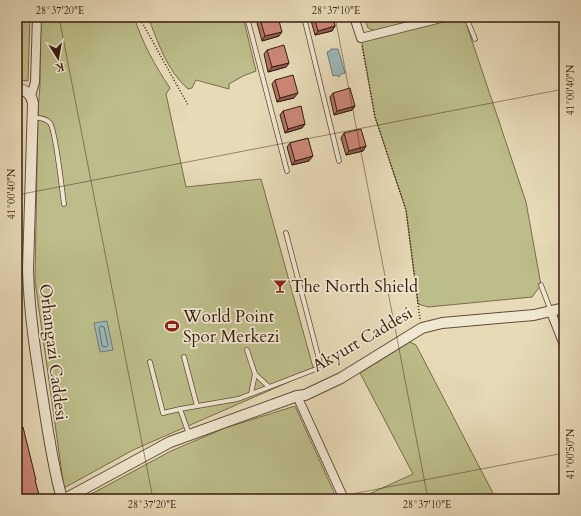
<svg xmlns="http://www.w3.org/2000/svg" width="581" height="516" viewBox="0 0 581 516" font-family="Cardo,serif">
	<style>
		.green { fill: #bcbd8a; stroke: #7a6c4c }
		.water { fill: #9ab8b8; stroke: #737a74 }
		.lines { fill: none; stroke-linecap: round; stroke-linejoin: round }
		.shore { stroke: #696a64; stroke-width: 1 }
		.service-casing { stroke: #644c39; stroke-width: 5.5 }
		.minor-casing { stroke: #644c39; stroke-width: 10 }
		.tertiary-casing { stroke: #644c39; stroke-width: 12 }
		.path { stroke: #381c0f; stroke-width: 1.5; stroke-dasharray: 1 2; stroke-linecap: butt }
		.service { stroke: #efe7d0; stroke-width: 4 }
		.minor { stroke: #efe7d0; stroke-width: 8 }
		.tertiary { stroke: #efe7d0; stroke-width: 10 }
		.wall { fill: #af7467; stroke: #381c0f }
		.shaded-wall { fill: #8f5e54; stroke: #381c0f }
		.building { fill: #cc8778; stroke: #381c0f }
		.ticks { fill: none; stroke: #381c0f; stroke-width: 1; stroke-opacity: 0.45 }
		.labels { text-anchor: middle; stroke-width: 3.5; stroke-linejoin: round; paint-order: stroke }
		.poi-label { font-size: 17px; fill: #381c0f; stroke: #efe7d0; text-anchor: start }
		.street-label { font-size: 17px; fill: #381c0f; stroke: #efe7d0 }
		.neatline { fill: none; stroke: #381c0f; stroke-width: 1.5 }
		.ticks-label { font-size: 10px; text-anchor: middle; fill: #381c0f }
	</style>
	<rect width="100%" height="100%" fill="#e6dab7"/>
	<filter id="stains"><feTurbulence type="fractalNoise" baseFrequency=".005" numOctaves="4"/><feColorMatrix values="0 0 0 0 .2 0 0 0 0 .09 0 0 0 0 .02 0 0 0 .5 -.17"/></filter>
	<radialGradient id="worn" r=".72"><stop offset=".6" stop-color="#630" stop-opacity="0"/><stop offset="1" stop-color="#630" stop-opacity=".3"/></radialGradient>
	<g class="green">
		<path d="M 17,17 L 30,17 L 28,81 L 17,80 Z"/>
		<path d="M 40,17 L 134,17 C 143,44 154,64 170,88 L 166,94 L 186,187 L 261,179 L 314,371 L 133,450 L 64,488 L 35,281 L 38,111 L 40,85 Z"/>
		<path d="M 148,17 L 243,17 L 256,71 L 243,76 L 229,84 L 229,89 L 196,80 L 192,88 L 188,89 C 167,71 158,42 148,17 Z"/>
		<path d="M 364,17 L 419,17 L 378,32 L 368,28 Z"/>
		<path d="M 445,17 L 464,17 L 526,202 L 541,285 L 532,297 L 428,307 L 418,304 L 406,210 L 375,117 L 361,38 Z"/>
		<path d="M 410,342 L 416,345 L 496,499 L 358,499 L 413,474 L 360,373 Z"/>
		<path d="M 295,406 L 337,499 L 82,499 L 171,451 L 225,428 Z"/>
	</g>
	<g class="water">
		<path d="M 331,49 L 338,49 L 345,73 L 341,74 L 339,77 L 336,75 L 333,76 L 327,52 L 330,51 Z"/>
		<path d="M 107,321 L 113,350 L 100,352 L 94,323 Z"/>
	</g>
	<g class="lines">
		<path class="shore" d="M 101,326 L 104,327 L 108,345 L 106,347 L 102,346 L 99,328 Z"/>
		<defs>
			<g id="service">
				<path d="M 247,17 L 287,171"/>
				<path d="M 304,17 L 339,161"/>
				<path d="M 466,17 L 475,39"/>
				<path d="M 33,117 C 39,118 46,118 50,123 C 56,131 62,191 64,204"/>
				<path d="M 541,285 L 549,306"/>
				<path d="M 247,350 L 255,374 L 269,387"/>
				<path d="M 184,357 L 197,406"/>
				<path d="M 150,362 L 163,413 L 180,409"/>
				<path d="M 251,394 L 255,374"/>
				<path d="M 189,434 L 180,409 L 238,399 L 316,369 L 320,363 L 286,233"/>
			</g>
			<g id="minor">
				<path d="M 354,17 L 361,38 L 445,17"/>
				<path d="M 31,96 L 35,82 L 37,17"/>
				<path d="M 551,312 L 564,345"/>
				<path d="M 297,396 L 344,499"/>
			</g>
			<g id="tertiary">
				<path d="M 17,88 C 26,90 31,94 33,103 L 28,269 C 29,312 36,357 43,400 C 48,433 53,467 62,499"/>
				<path d="M 65,499 L 170,442 L 297,396 L 305,395 L 341,378 L 422,328 L 442,323 L 534,315 L 564,308"/>
			</g>
		</defs>
		<use href="#service" class="service-casing"/>
		<use href="#minor" class="minor-casing"/>
		<use href="#tertiary" class="tertiary-casing"/>
		<g class="path">
			<path d="M 139,17 L 188,105"/>
			<path d="M 362,46 L 375,117 L 406,210 L 420,319"/>
		</g>
		<use href="#service" class="service"/>
		<use href="#minor" class="minor"/>
		<use href="#tertiary" class="tertiary"/>
	</g>
	<g class="wall">
		<path d="M 310,17 L 333,17 L 335,26 L 332,31 L 315,35 Z"/>
		<path d="M 260,19 L 279,36 L 262,41 L 257,23 Z"/>
		<path d="M 267,50 L 289,63 L 286,67 L 268,72 L 264,54 Z"/>
		<path d="M 275,80 L 294,98 L 277,102 L 272,84 Z"/>
		<path d="M 333,93 L 355,106 L 352,110 L 334,115 L 330,97 Z"/>
		<path d="M 283,111 L 305,124 L 302,128 L 285,133 L 280,115 Z"/>
		<path d="M 344,133 L 366,146 L 363,151 L 346,155 L 341,138 Z"/>
		<path d="M 290,143 L 309,161 L 292,165 L 287,147 Z"/>
	</g>
	<g class="shaded-wall">
		<path d="M 335,26 L 332,31 L 315,35 L 318,31 Z"/>
		<path d="M 282,32 L 279,36 L 262,41 L 265,36 Z"/>
		<path d="M 289,63 L 286,67 L 268,72 L 272,67 Z"/>
		<path d="M 298,93 L 294,98 L 277,102 L 280,98 Z"/>
		<path d="M 355,106 L 352,110 L 334,115 L 337,111 Z"/>
		<path d="M 305,124 L 302,128 L 285,133 L 288,129 Z"/>
		<path d="M 366,146 L 363,151 L 346,155 L 349,151 Z"/>
		<path d="M 313,156 L 309,161 L 292,165 L 295,161 Z"/>
	</g>
	<g class="building">
		<path d="M 266,17 L 278,17 L 282,32 L 265,36 L 260,19 Z"/>
		<path d="M 314,17 L 333,17 L 335,26 L 318,31 Z"/>
		<path d="M 284,45 L 289,63 L 272,67 L 267,50 Z"/>
		<path d="M 293,75 L 298,93 L 280,98 L 275,80 Z"/>
		<path d="M 350,88 L 355,106 L 337,111 L 333,93 Z"/>
		<path d="M 301,106 L 305,124 L 288,129 L 283,111 Z"/>
		<path d="M 361,129 L 366,146 L 349,151 L 344,133 Z"/>
		<path d="M 308,138 L 313,156 L 295,161 L 290,143 Z"/>
		<path d="M 23,427 L 36,480 L 35,480 L 40,499 L 18,499 L 17,494 L 18,494 L 17,488 L 17,428 Z"/>
	</g>
	<path class="ticks" d="M 59,17 L 153,499M 335,17 L 428,499M 17,195 L 564,89M 326,499 L 564,453"/>
	<defs>
		<symbol id="bar-bare" viewBox="-9 -9 18 18"><path d="M-6-5H6L.8 .8V4.5H3.5V6h-7V4.5H-.8V.8Z" fill="#8f2418" stroke="#efe7d0" stroke-width="2.5" paint-order="stroke"/></symbol>
		<symbol id="stadium-bare" viewBox="-9 -9 18 18"><path d="M0-5a6.5 5 0 1 0 0 10a6.5 5 0 1 0 0-10ZM-3.5-1.8h7v3.6h-7Z" fill="#8f2418" stroke="#efe7d0" stroke-width="2.5" paint-order="stroke"/></symbol>
	</defs>
	<g fill-rule="evenodd">
		<use href="#bar-bare" x="270" y="276" width="20" height="20"/>
		<use href="#stadium-bare" x="162" y="316" width="20" height="20"/>
	</g>
	<g class="labels">
		<g class="poi-label">
			<text x="291" y="292">The North Shield</text>
			<text x="183" y="322">World Point<tspan x="183" dy="20">Spor Merkezi</tspan></text>
		</g>
		<g class="street-label">
			<text transform="translate(362 339) rotate(-30)" y="6">Akyurt Caddesi</text>
			<text transform="translate(54 352) rotate(83)" y="6">Orhangazi Caddesi</text>
		</g>
	</g>
	<rect width="581" height="516" fill="none" stroke="#e6dab7" stroke-width="44"/>
	<g transform="translate(58 58) rotate(169)" stroke="#efe7d0" stroke-width="3" paint-order="stroke">
	<path d="M0-3L7 15L0 10L-7 15Z" fill="#381c0f"/>
	<text y="-6" font-size="11" font-weight="bold" text-anchor="middle" fill="#381c0f">K</text>
	</g>
	<rect x="22" y="22" width="537" height="472" class="neatline"/>
	<g class="ticks-label">
		<text x="60" y="14">28°37'20"E</text>
		<text x="336" y="14">28°37'10"E</text>
		<text transform="translate(570 90) rotate(-90)" y="4">41°00'40"N</text>
		<text transform="translate(11 194) rotate(-90)" y="4">41°00'40"N</text>
		<text transform="translate(570 454) rotate(-90)" y="4">41°00'50"N</text>
		<text x="152" y="508">28°37'20"E</text>
		<text x="427" y="508">28°37'10"E</text>
	</g>
	<rect width="100%" height="100%" filter="url(#stains)"/>
	<rect width="100%" height="100%" fill="url(#worn)"/>
</svg>
